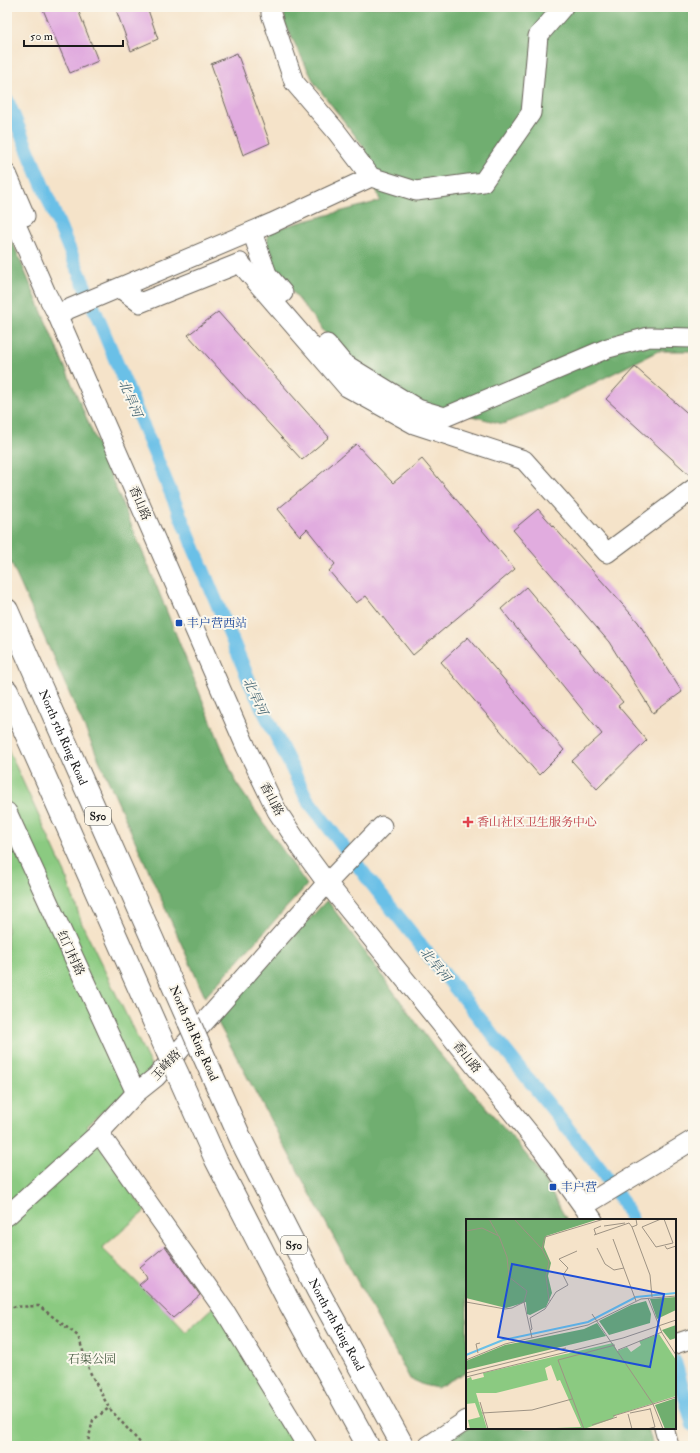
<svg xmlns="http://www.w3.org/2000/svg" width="700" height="1453" viewBox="0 0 700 1453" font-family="'IM FELL Double Pica','Noto Serif SC',serif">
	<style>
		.green { fill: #8bca81; stroke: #54734e }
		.forest { fill: #70ae6f; stroke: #466546 }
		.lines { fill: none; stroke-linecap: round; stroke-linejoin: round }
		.canal { stroke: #6ac0e7; stroke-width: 14 }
		.building { fill: #e1acdf }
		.minor-casing { stroke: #686259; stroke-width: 21 }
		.highway-casing { stroke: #686259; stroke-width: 24 }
		.path { stroke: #686259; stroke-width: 2.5; stroke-dasharray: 3 3; stroke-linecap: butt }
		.minor { stroke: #fff; stroke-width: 19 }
		.highway { stroke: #fff; stroke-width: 22 }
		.highway-bridge-casing { stroke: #686259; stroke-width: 24; stroke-linecap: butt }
		.highway-bridge { stroke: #fff; stroke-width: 22 }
		.transit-dot { fill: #1a4fb4; stroke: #fbf7ec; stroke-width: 1.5 }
		.health-dot { fill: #e0444e; stroke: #fbf7ec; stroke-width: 1.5 }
		.labels { text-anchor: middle; stroke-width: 4; stroke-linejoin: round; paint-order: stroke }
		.shield { fill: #fbf7ec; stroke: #5f5e5a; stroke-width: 1 }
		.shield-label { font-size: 11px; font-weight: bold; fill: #1c1c1c }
		.street-label { font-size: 12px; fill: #1c1c1c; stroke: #fbf7ec }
		.transit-label { font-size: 12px; fill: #164399; stroke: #fbf7ec; text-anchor: start }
		.health-label { font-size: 12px; fill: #be3a42; stroke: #fbf7ec; text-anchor: start }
		.park-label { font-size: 12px; fill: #43593f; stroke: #fbf7ec }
		.water-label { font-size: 13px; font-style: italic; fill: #3b5e6d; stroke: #fbf7ec }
		.inset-river { fill: none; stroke: #6ac0e7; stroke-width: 2 }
		.inset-road { fill: none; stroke: #9e9384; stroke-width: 1 }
		.view { fill: #1d4ed8; fill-opacity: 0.15; stroke: #1d4ed8; stroke-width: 2 }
		.inset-edge { fill: none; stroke: #1c1c1c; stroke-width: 2 }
	</style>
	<rect width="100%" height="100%" fill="#fbf7ec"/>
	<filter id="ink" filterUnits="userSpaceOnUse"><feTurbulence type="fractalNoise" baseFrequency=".025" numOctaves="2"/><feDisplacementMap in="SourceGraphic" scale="8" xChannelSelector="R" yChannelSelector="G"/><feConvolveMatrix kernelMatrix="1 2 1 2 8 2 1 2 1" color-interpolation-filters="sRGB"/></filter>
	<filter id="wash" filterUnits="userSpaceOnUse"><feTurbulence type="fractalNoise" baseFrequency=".012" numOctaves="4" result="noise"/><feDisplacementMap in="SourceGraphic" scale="16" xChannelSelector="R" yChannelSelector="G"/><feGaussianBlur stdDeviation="0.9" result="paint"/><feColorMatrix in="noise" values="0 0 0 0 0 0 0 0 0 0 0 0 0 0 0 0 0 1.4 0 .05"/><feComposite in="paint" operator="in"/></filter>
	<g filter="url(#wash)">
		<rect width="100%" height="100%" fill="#f5e3c9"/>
		<path class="green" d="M 7,747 L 65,873 L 82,924 L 152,1068 L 86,1126 L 145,1211 L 102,1248 L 173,1318 L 186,1332 L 214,1306 L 299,1446 L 7,1446 Z"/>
		<g class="forest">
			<path d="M 284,7 L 693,7 L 693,351 L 658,351 L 562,399 L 503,424 L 370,390 L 267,259 L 268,231 L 380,201 L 364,147 L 315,84 L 285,24 Z"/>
			<path d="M 7,229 L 148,565 L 236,783 L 307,885 L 205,997 L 7,554 Z"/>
			<path d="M 327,900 L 436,1050 L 506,1130 L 537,1168 L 567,1220 L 467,1220 L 467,1371 L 437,1388 L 423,1385 L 410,1379 L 216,1019 Z"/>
			<path d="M 467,1428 L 648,1428 L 653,1446 L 459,1446 L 452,1437 Z"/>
		</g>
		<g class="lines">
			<g class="canal">
				<path d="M 7,100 L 251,685 L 307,799 L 368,879 L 601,1170 L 623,1203 L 632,1220"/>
				<path d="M 675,1362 L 693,1425"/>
			</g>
		</g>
		<g id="blocks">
			<g class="building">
				<path d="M 42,7 L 77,7 L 98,61 L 70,73 Z"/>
				<path d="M 115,7 L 147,7 L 158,39 L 131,51 Z"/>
				<path d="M 237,53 L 270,143 L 243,155 L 211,64 Z"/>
				<path d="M 218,312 L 329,437 L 302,460 L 188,335 Z"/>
				<path d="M 635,367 L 693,418 L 693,478 L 606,399 Z"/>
				<path d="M 356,444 L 393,483 L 422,459 L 515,569 L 413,655 L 366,596 L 356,603 L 329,571 L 335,564 L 307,529 L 300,536 L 278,509 Z"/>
				<path d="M 538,509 L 638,622 L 682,692 L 653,713 L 609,642 L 513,530 Z"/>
				<path d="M 526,587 L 623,702 L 618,706 L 647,740 L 597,789 L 572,761 L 602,734 L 501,609 Z"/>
				<path d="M 468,637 L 564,750 L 539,775 L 441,662 Z"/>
				<path d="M 165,1246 L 200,1295 L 173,1318 L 139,1285 L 147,1278 L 140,1267 Z"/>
			</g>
		</g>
	</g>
	<g filter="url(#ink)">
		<use href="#blocks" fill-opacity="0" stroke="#686259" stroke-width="1"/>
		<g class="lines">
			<defs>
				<g id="minor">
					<path d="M 271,7 L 271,14 L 294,82 L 336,131 L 371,177 L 416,191 L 483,182 L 531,113 L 538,36 L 563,7"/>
					<path d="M 7,174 L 25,216"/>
					<path d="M 7,204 L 46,293 L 57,314 L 246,747 L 277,811 L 302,849 L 327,883 L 542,1149 L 593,1220"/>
					<path d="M 252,232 L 267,274 L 283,293"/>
					<path d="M 120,288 L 140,303 L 240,263 L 347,387 L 414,424 L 524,460 L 607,553 L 693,489"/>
					<path d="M 57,314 L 272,223 L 371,177"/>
					<path d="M 327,344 L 343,363 L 418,409 L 445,417 L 608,348 L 649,337 L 693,338"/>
					<path d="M 7,812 L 136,1093"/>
					<path d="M 99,1133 L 226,1313 L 307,1446"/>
					<path d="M 584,1206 L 693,1140"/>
					<path d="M 7,1216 L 99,1133 L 136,1093 L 156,1077 L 327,883 L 382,826"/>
					<path d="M 675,1344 L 693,1338"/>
					<path d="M 664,1428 L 669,1446"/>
					<path d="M 428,1446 L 467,1420"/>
				</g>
				<g id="highway">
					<path id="s1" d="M 7,610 L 189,1022"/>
					<path d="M 7,691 L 167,1051"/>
					<path id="s2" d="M 202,1052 L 243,1144 L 318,1291 L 403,1446"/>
					<path d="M 180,1079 L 216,1160 L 290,1304 L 368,1446"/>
				</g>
			</defs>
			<use href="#minor" class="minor-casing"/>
			<use href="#highway" class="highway-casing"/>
			<g class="path">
				<path d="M 7,1309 L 10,1307 L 39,1306 L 78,1336 L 90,1372 L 109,1408"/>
				<path d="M 87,1446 L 93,1420 L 109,1408 L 143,1446"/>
			</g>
			<use href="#minor" class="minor"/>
			<use href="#highway" class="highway"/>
			<defs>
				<g id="highway-bridge">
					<path d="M 189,1022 L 202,1052"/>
					<path d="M 167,1051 L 180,1079"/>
				</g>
			</defs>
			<use href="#highway-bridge" class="highway-bridge-casing"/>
			<use href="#highway-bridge" class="highway-bridge"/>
		</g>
	</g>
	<g class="transit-dot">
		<rect x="175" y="619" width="8" height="8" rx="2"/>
		<rect x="549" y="1183" width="8" height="8" rx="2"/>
	</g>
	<path class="health-dot" d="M466 816h4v4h4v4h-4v4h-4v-4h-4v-4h4z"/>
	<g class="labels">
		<g class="shield">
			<rect x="85" y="807" width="26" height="18" rx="3"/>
			<rect x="281" y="1236" width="26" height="18" rx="3"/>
		</g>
		<g class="shield-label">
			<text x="98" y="820">S50</text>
			<text x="294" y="1249">S50</text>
		</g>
		<g class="street-label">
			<text transform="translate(140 503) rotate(67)" y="4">香山路</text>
			<text dy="4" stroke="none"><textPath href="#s1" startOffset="139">North 5th Ring Road</textPath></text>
			<text transform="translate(272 799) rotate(62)" y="4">香山路</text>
			<text transform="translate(71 953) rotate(65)" y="4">红门村路</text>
			<text transform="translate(194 1033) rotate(66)" y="4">North 5th Ring Road</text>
			<text transform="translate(467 1057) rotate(51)" y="4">香山路</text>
			<text transform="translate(166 1065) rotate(-47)" y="4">玉峰路</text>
			<text dy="4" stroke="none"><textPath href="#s2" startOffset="304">North 5th Ring Road</textPath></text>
		</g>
		<g class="transit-label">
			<text x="187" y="627">丰户营西站</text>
			<text x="561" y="1191">丰户营</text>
		</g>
		<g class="health-label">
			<text x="477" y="826">香山社区卫生服务中心</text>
		</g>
		<g class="park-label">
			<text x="92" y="1363">石渠公园</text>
		</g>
		<g class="water-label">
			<text transform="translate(131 398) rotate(67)" y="5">北旱河</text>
			<text transform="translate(256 696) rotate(65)" y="5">北旱河</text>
			<text transform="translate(436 964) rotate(51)" y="5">北旱河</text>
		</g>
	</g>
	<g transform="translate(466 1219)">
		<rect width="210" height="210" fill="#f5e3c9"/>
		<path d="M 193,115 L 210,141 L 210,177 L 150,196 L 146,200 L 118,210 L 65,210 L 115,208 L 94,161 L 91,162 L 85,146 L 79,149 L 82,161 L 30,174 L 10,174 L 21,210 L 4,210 L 2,201 L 14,198 L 9,184 L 0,185 L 0,160 L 5,158 L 6,161 L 18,158 L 17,154 L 147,124 L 151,132 L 161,128 L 165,133 L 175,126 L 173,122 Z" fill="#8bca81"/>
		<path d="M 0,0 L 133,0 L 80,17 L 78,28 L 85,44 L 82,57 L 86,74 L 80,88 L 64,96 L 61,95 L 60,83 L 40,89 L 0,79 ZM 210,78 L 210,91 L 191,100 L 184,80 ZM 180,82 L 185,95 L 184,104 L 143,116 L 133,102 L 165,86 ZM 131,104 L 140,117 L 0,151 L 0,142 L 39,126 L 118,110 ZM 210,106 L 210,119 L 204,121 L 196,111 ZM 210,179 L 210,210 L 199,210 L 189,186 Z" fill="#70ae6f"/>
		<path class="inset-river" d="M 0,136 L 37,121 L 122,103 L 170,78 L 210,74"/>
		<path class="inset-road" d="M 23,0 L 32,16M 48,0 L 76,30 L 79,18 L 138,0M 170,0 L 171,6 L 166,8 L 184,56 L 186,78M 195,0 L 176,8 L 190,28 L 207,24 L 198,0M 138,7 L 159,4M 0,12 L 16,9 L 33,17 L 41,38 L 43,58 L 61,72 L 58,83 L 46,89 L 39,90 L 0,83M 128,16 L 163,4 L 166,8M 130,16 L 128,10 L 135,7M 147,20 L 170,82M 199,27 L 201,30 L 210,27M 131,29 L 139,45 L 148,51 L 158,49M 76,30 L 83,43 L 80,57 L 83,82M 182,79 L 196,114 L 210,136M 58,83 L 66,119M 126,95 L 187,185 L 197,210M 64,112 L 66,110 L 64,99 L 79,90 L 90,73 L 102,66 L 97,56 L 102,49 L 93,40 L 111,32M 152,131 L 196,113M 12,134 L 10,125 L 14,124M 0,141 L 39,125 L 122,106 L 175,80 L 210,77M 0,154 L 100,129M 0,158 L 157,119 L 210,101M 14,183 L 22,210M 16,194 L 66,191 L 106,180M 164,194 L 184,190M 162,195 L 166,210M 147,197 L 210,178M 126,206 L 151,198M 118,210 L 92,141 L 149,126M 181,210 L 189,208 L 184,189"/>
		<path class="view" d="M 46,45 L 198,75 L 184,148 L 32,118 Z"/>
		<rect width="210" height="210" class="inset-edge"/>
	</g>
	<rect width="700" height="1453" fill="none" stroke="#fbf7ec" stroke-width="24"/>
	<path d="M24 40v6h99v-6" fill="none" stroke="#1c1c1c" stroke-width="2"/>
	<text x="30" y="40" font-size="12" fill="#1c1c1c" stroke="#fbf7ec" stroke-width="3" paint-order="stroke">50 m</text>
</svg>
